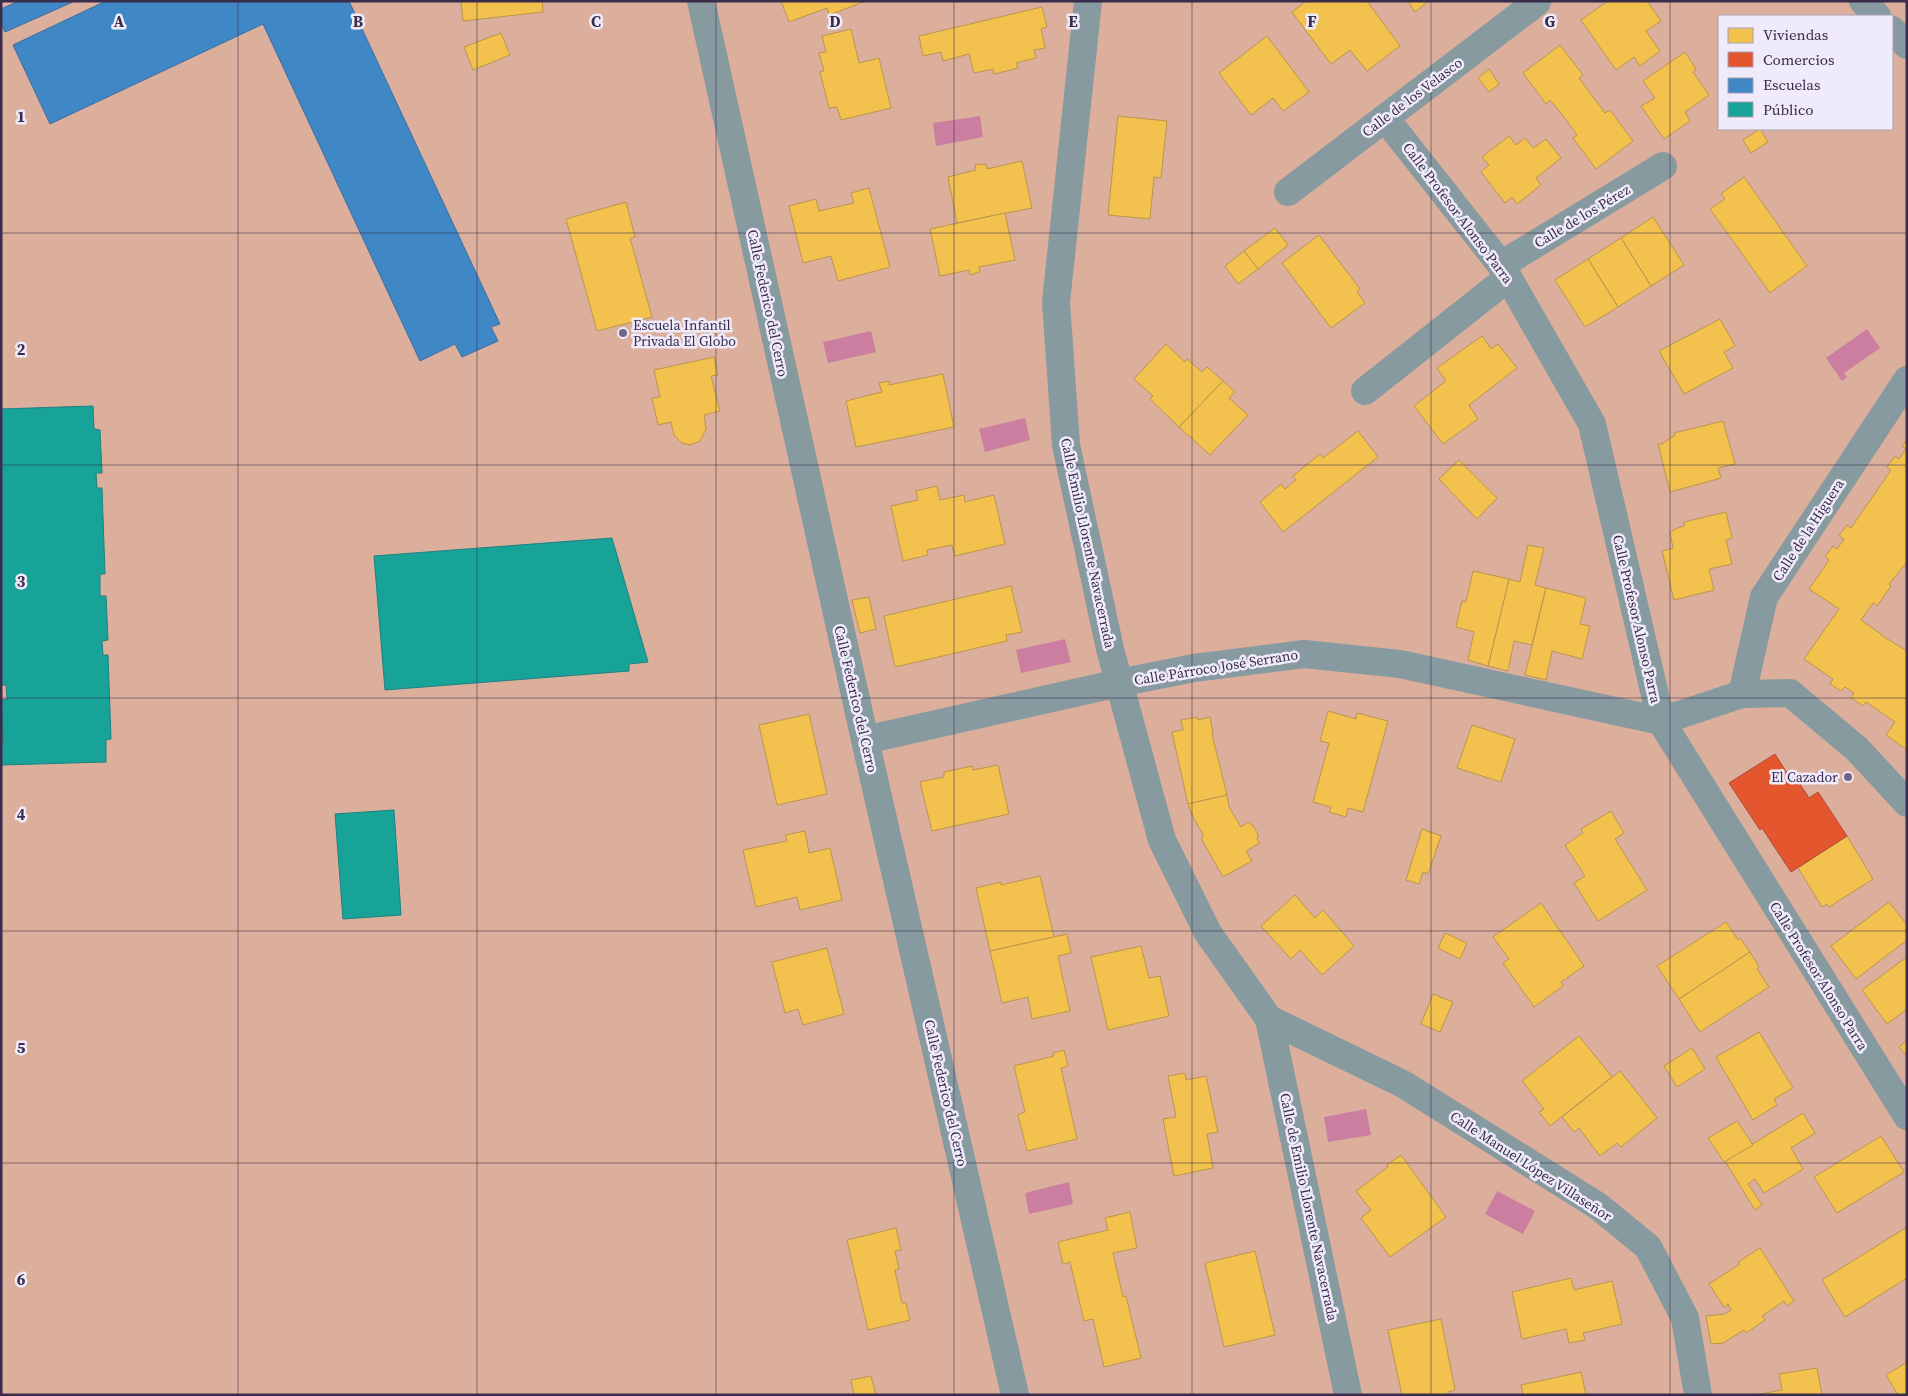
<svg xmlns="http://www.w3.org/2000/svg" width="1908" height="1396" viewBox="0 0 1908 1396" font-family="'Source Serif 4',serif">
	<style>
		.green { fill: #dbaf9c; fill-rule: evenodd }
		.water { fill: #cb7ea0 }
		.homes { fill: #f2c14e; stroke: #ba954d }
		.shops { fill: #e4572e; stroke: #b14a37 }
		.schools { fill: #3f88c5; stroke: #3d6da0 }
		.public { fill: #17a398; stroke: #218081 }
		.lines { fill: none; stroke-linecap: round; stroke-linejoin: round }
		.minor { stroke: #879aa0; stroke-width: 28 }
		.grid { fill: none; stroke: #392d4b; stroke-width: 1; stroke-opacity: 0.55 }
		.poi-dot { fill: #716585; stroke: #f0ebfa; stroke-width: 2 }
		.labels { text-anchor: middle; stroke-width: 5; stroke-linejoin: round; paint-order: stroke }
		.street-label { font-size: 14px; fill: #392d4b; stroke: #f0ebfa }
		.poi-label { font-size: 14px; fill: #392d4b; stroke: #f0ebfa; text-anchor: start }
		.grid-label { font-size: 16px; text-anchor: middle; font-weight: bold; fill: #392d4b; stroke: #f0ebfa; stroke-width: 5; stroke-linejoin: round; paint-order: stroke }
	</style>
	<rect width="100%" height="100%" fill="#dacef0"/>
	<path class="green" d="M 1,1 L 1907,1 L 1907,1395 L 1,1395 ZM 1719,16 L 1892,16 L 1892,129 L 1719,129 Z"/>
	<g class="water">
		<path d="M 980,116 L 983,137 L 936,146 L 933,123 Z"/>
		<path d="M 1867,329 L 1880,348 L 1844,373 L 1847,377 L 1842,381 L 1826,358 Z"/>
		<path d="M 871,331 L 876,352 L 828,363 L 823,342 Z"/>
		<path d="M 1025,418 L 1030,440 L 985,452 L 979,429 Z"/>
		<path d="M 1065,639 L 1071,662 L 1021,673 L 1016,650 Z"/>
		<path d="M 1366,1109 L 1371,1135 L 1328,1142 L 1324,1117 Z"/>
		<path d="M 1069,1182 L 1073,1204 L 1029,1214 L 1025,1193 Z"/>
		<path d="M 1497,1191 L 1535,1211 L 1523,1234 L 1485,1214 Z"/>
	</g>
	<g class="homes">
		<path d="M 461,1 L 542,1 L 543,12 L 463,21 Z"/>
		<path d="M 781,1 L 866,1 L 829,15 L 827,8 L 789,22 Z"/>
		<path d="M 1306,1 L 1367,1 L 1400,46 L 1367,71 L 1350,50 L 1331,64 L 1292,12 Z"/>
		<path d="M 1408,1 L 1429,1 L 1415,12 Z"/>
		<path d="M 1608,1 L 1647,1 L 1661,21 L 1646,31 L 1660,51 L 1640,66 L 1634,57 L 1616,70 L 1581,20 Z"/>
		<path d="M 1042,7 L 1047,27 L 1041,29 L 1045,48 L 1034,50 L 1036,58 L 1016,63 L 1018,68 L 994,74 L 993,69 L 974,73 L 969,54 L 943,61 L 941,52 L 923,56 L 919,36 Z"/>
		<path d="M 851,29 L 859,63 L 879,58 L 891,108 L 841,120 L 837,107 L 829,108 L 820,72 L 824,71 L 819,53 L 826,52 L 822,36 Z"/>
		<path d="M 501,33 L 510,55 L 473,70 L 464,47 Z"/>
		<path d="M 1267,36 L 1309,92 L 1283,111 L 1273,98 L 1251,115 L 1219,73 Z"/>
		<path d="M 1560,45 L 1583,75 L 1579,78 L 1605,113 L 1610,110 L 1633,141 L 1596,169 L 1573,138 L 1577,135 L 1564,117 L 1550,100 L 1546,104 L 1523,73 Z"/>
		<path d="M 1685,52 L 1696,69 L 1693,72 L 1709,95 L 1685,112 L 1690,121 L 1664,139 L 1641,106 L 1655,98 L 1643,81 Z"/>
		<path d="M 1489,69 L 1499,84 L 1489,92 L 1478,78 Z"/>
		<path d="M 1118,116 L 1167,121 L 1161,178 L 1154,177 L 1150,219 L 1108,215 Z"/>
		<path d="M 1760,129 L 1768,142 L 1751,153 L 1743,140 Z"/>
		<path d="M 1509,136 L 1516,145 L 1525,138 L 1533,148 L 1546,139 L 1561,158 L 1536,178 L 1541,185 L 1517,204 L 1512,197 L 1505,203 L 1481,172 L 1489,165 L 1482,157 Z"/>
		<path d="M 1022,161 L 1032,208 L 957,223 L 948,177 L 976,170 L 975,165 L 986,164 L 987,169 Z"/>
		<path d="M 1744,177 L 1807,266 L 1770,293 L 1710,209 L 1725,199 L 1721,194 Z"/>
		<path d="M 869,188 L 890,267 L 838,281 L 831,256 L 803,263 L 789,206 L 816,199 L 819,211 L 854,203 L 851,193 Z"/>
		<path d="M 626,202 L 635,237 L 630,238 L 652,317 L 597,331 L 566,219 Z"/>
		<path d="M 1005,213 L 1015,260 L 979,267 L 980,272 L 970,275 L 969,270 L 940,276 L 930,229 Z"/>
		<path d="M 1653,217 L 1684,265 L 1651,286 L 1621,238 Z"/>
		<path d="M 1275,228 L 1288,245 L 1258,269 L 1244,251 Z"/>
		<path d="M 1319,235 L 1360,289 L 1357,292 L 1365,303 L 1331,328 L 1282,263 Z"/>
		<path d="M 1621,238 L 1651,286 L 1618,307 L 1588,259 Z"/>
		<path d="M 1244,251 L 1258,269 L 1238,284 L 1225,266 Z"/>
		<path d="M 1588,259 L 1618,307 L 1585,327 L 1555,280 Z"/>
		<path d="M 1720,319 L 1735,346 L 1724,352 L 1733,368 L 1684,394 L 1659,351 Z"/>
		<path d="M 1482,336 L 1491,349 L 1498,344 L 1517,368 L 1469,405 L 1478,419 L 1443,444 L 1414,406 L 1446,381 L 1437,368 Z"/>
		<path d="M 1166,344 L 1185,362 L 1187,359 L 1202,372 L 1207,367 L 1223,381 L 1179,427 L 1150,399 L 1153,396 L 1134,379 Z"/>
		<path d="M 714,357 L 718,375 L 711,376 L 720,411 L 704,415 L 706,429 L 700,441 L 690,445 L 682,443 L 674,435 L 671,422 L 658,425 L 652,398 L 660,397 L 654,370 Z"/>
		<path d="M 943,374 L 954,427 L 856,447 L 846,401 L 882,392 L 879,383 L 889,381 L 889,385 Z"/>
		<path d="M 1223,381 L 1235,392 L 1229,398 L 1248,415 L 1210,455 L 1179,427 Z"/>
		<path d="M 1723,421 L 1735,464 L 1718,468 L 1721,478 L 1670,492 L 1658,444 L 1662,444 L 1675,435 L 1674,433 Z"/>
		<path d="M 1358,431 L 1378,457 L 1283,532 L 1260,502 L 1281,484 L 1285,489 L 1296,480 L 1293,476 L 1320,454 L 1323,458 Z"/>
		<path d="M 1907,439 L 1907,562 L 1889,584 L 1891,586 L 1877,606 L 1873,603 L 1861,620 L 1881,634 L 1881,635 L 1907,651 L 1907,750 L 1886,735 L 1895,722 L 1866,702 L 1863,706 L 1851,698 L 1854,693 L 1845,687 L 1841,691 L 1830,684 L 1833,679 L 1804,659 L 1839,609 L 1809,589 L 1829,560 L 1825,557 L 1833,546 L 1837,549 L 1844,539 L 1839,536 L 1847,525 L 1851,528 L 1891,470 L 1887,467 L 1895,456 L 1899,459 L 1906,449 L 1902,446 Z"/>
		<path d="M 1459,460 L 1497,498 L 1477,519 L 1439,479 Z"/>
		<path d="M 937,486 L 940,500 L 964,495 L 965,502 L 994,495 L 1005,544 L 955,556 L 952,545 L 927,550 L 928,555 L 903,561 L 891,506 L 918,500 L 916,491 Z"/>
		<path d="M 1726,512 L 1732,538 L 1726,540 L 1732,564 L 1709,569 L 1714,590 L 1674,600 L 1662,551 L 1673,548 L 1670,533 L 1675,529 L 1684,526 L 1684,522 Z"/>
		<path d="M 1528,545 L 1544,548 L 1535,585 L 1546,588 L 1532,645 L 1514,641 L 1508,671 L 1488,666 L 1509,579 L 1520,582 Z"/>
		<path d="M 1473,571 L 1509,579 L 1488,666 L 1468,660 L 1474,632 L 1456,627 L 1462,601 L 1466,602 Z"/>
		<path d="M 1011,586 L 1022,632 L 1006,635 L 1007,641 L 895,667 L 884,616 Z"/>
		<path d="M 1546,588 L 1586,598 L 1580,624 L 1590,626 L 1582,659 L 1552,651 L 1546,680 L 1525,675 Z"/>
		<path d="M 869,597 L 876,629 L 860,633 L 852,600 Z"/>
		<path d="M 1328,711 L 1356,719 L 1357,713 L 1388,721 L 1363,812 L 1348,808 L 1346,817 L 1329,812 L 1331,807 L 1313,802 L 1329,743 L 1320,741 Z"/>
		<path d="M 809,714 L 827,794 L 777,805 L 759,725 Z"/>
		<path d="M 1197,717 L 1198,720 L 1210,717 L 1213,734 L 1212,734 L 1227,795 L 1188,804 L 1172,732 L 1183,730 L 1181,720 Z"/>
		<path d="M 1472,725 L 1515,739 L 1501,782 L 1457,768 Z"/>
		<path d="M 998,765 L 1009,814 L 932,831 L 920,782 L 944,777 L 944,772 L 972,766 L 973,770 Z"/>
		<path d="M 1227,795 L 1229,807 L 1241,827 L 1248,822 L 1254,827 L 1258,835 L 1257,839 L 1260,843 L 1246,851 L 1252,861 L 1223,877 L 1201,838 L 1204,836 L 1193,817 L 1188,804 Z"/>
		<path d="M 1611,811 L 1624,833 L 1615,839 L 1647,890 L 1598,921 L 1574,883 L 1585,876 L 1565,845 L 1583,833 L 1581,829 Z"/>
		<path d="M 1422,829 L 1441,836 L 1428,874 L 1423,872 L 1419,884 L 1406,880 Z"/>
		<path d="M 805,831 L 809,853 L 830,848 L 842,900 L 800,910 L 797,897 L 756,907 L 743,850 L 787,841 L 785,835 Z"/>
		<path d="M 1847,836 L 1873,879 L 1829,907 L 1827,904 L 1822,907 L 1798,868 Z"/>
		<path d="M 1040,876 L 1054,937 L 990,951 L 976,888 L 1001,882 L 1001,885 Z"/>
		<path d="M 1295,895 L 1315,918 L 1323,910 L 1354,946 L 1322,975 L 1300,950 L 1291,959 L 1261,926 Z"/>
		<path d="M 1889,902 L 1907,925 L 1907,940 L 1856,979 L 1831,946 Z"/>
		<path d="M 1541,903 L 1584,966 L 1561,982 L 1563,986 L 1534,1007 L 1503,963 L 1509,959 L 1493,937 Z"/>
		<path d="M 1726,922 L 1738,940 L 1740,938 L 1750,952 L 1679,999 L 1657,966 Z"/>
		<path d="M 1445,933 L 1467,943 L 1460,959 L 1438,948 Z"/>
		<path d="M 1067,934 L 1071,953 L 1058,956 L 1070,1011 L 1032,1019 L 1028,997 L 1002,1003 L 990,951 Z"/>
		<path d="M 1141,946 L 1149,978 L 1160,976 L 1169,1016 L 1108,1030 L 1091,957 Z"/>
		<path d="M 827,948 L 844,1014 L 803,1025 L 798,1009 L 785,1013 L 772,962 Z"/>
		<path d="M 1750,952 L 1759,967 L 1757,969 L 1769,987 L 1700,1032 L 1679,999 Z"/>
		<path d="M 1907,957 L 1907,1009 L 1887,1024 L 1862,990 Z"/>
		<path d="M 1433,994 L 1453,1002 L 1440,1032 L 1421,1024 Z"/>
		<path d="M 1759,1032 L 1793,1088 L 1774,1099 L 1777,1105 L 1753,1120 L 1716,1057 Z"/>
		<path d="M 1579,1036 L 1612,1077 L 1550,1126 L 1539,1112 L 1544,1109 L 1522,1081 Z"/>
		<path d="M 1907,1040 L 1907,1056 L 1899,1047 Z"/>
		<path d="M 1692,1048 L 1705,1069 L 1677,1087 L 1664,1066 Z"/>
		<path d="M 1064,1050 L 1068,1066 L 1061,1068 L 1077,1139 L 1027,1151 L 1018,1115 L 1025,1112 L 1014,1066 L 1054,1056 L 1053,1053 Z"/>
		<path d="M 1620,1071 L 1657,1118 L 1621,1147 L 1617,1143 L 1600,1156 L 1579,1128 L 1574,1132 L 1562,1117 Z"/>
		<path d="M 1185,1073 L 1186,1080 L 1206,1076 L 1218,1132 L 1207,1134 L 1213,1168 L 1174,1176 L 1163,1119 L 1176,1117 L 1168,1076 Z"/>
		<path d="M 1803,1113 L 1815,1133 L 1791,1148 L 1803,1169 L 1764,1193 L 1755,1179 L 1748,1184 L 1762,1205 L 1755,1210 L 1725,1161 Z"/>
		<path d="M 1737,1121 L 1753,1145 L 1724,1162 L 1708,1138 Z"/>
		<path d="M 1881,1136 L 1904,1172 L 1837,1213 L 1814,1177 Z"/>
		<path d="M 1401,1155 L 1446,1217 L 1390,1257 L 1361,1218 L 1371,1210 L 1356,1191 L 1388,1167 L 1387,1165 Z"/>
		<path d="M 1130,1212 L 1137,1248 L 1113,1253 L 1123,1297 L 1126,1296 L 1141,1358 L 1104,1367 L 1093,1319 L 1084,1321 L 1070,1262 L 1063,1264 L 1058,1242 L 1108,1230 L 1105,1218 Z"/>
		<path d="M 1907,1227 L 1907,1278 L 1845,1317 L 1822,1280 Z"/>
		<path d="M 896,1228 L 901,1250 L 895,1251 L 899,1269 L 895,1270 L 902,1303 L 906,1303 L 910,1320 L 868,1330 L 847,1240 Z"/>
		<path d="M 1760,1248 L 1794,1301 L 1787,1306 L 1784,1301 L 1762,1316 L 1765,1320 L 1746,1333 L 1744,1330 L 1723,1343 L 1711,1344 L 1706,1316 L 1725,1314 L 1731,1310 L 1728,1304 L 1724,1307 L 1709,1284 L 1740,1264 L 1738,1262 Z"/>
		<path d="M 1255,1251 L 1275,1335 L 1224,1347 L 1205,1263 Z"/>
		<path d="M 1571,1278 L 1574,1290 L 1612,1281 L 1622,1324 L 1583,1333 L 1585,1340 L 1569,1343 L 1566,1329 L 1522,1339 L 1512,1292 Z"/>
		<path d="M 1441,1319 L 1455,1390 L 1448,1392 L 1448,1395 L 1402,1395 L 1388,1330 Z"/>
		<path d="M 1907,1362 L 1907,1395 L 1898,1395 L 1886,1375 Z"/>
		<path d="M 1817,1368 L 1822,1395 L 1755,1395 L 1782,1390 L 1779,1374 Z"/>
		<path d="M 1581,1372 L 1586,1395 L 1523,1395 L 1521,1385 Z"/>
		<path d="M 871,1376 L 876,1395 L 854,1395 L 851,1380 Z"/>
	</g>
	<path class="shops" d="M 1775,754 L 1794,784 L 1798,781 L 1809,798 L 1818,792 L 1847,836 L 1791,872 L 1762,828 L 1760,830 L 1729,783 Z"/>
	<g class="schools">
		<path d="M 19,1 L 75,1 L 5,32 L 1,23 L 1,9 Z"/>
		<path d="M 106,1 L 349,1 L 500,324 L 491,327 L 498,341 L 462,357 L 455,344 L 420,361 L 263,24 L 50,124 L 13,45 Z"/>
	</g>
	<g class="public">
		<path d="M 93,406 L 94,429 L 100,430 L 102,473 L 96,473 L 97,488 L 102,488 L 105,574 L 100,574 L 100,596 L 106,596 L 108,640 L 102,641 L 103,655 L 108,655 L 111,739 L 106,740 L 106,762 L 1,765 L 1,743 L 3,743 L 1,700 L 7,699 L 6,685 L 1,685 L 1,409 Z"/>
		<path d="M 612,538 L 648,662 L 629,664 L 629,671 L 385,690 L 374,556 Z"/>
		<path d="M 394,810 L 401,915 L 343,919 L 335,814 Z"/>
	</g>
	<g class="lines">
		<g class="minor">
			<path d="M 701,1 L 865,740 L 1015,1395"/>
			<path d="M 1088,1 L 1056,302 L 1066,445 L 1110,649 L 1162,840 L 1208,933 L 1269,1019 L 1348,1395"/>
			<path d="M 1863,1 L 1877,16"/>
			<path d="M 1892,30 L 1907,45"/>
			<path d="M 1385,118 L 1501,265 L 1592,424 L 1661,721 L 1907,1116"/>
			<path d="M 1288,192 L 1537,2"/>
			<path d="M 1501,265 L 1663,166"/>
			<path d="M 1365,391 L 1508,278"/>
			<path d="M 1742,694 L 1764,597 L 1907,380"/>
			<path d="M 865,740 L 1119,683 L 1194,668 L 1304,654 L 1400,664 L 1661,721 L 1742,694 L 1790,693 L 1857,749 L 1907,803"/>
			<path d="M 1269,1019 L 1403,1084 L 1598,1206 L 1648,1247 L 1685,1318 L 1698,1395"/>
		</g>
	</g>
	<path class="grid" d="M 238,1 L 238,1395M 477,1 L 477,1395M 716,1 L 716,1395M 954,1 L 954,1395M 1192,1 L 1192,1395M 1431,1 L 1431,1395M 1670,1 L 1670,1395M 1,233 L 1907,233M 1,465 L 1907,465M 1,698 L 1907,698M 1,931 L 1907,931M 1,1163 L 1907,1163"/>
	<g class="poi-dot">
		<circle cx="623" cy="333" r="5"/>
		<circle cx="1848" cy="777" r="5"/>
	</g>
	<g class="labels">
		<g class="street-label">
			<text transform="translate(1412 97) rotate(-37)" y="5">Calle de los Velasco</text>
			<text transform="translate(1458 213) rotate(53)" y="5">Calle Profesor Alonso Parra</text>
			<text transform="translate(1582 216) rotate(-31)" y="5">Calle de los Pérez</text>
			<text transform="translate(768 303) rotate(78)" y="5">Calle Federico del Cerro</text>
			<text transform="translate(1808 530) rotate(-57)" y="5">Calle de la Higuera</text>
			<text transform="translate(1088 543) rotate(78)" y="5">Calle Emilio Llorente Navacerrada</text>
			<text transform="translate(1637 619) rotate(77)" y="5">Calle Profesor Alonso Parra</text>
			<text transform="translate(1216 667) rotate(-9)" y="5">Calle Párroco José Serrano</text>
			<text transform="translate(856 699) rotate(77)" y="5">Calle Federico del Cerro</text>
			<text transform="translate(1819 976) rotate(58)" y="5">Calle Profesor Alonso Parra</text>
			<text transform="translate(946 1093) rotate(77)" y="5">Calle Federico del Cerro</text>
			<text transform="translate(1531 1166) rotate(33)" y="5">Calle Manuel López Villaseñor</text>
			<text transform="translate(1309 1207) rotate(78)" y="5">Calle de Emilio Llorente Navacerrada</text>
		</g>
		<g class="poi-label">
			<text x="633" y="330">Escuela Infantil<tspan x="633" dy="16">Privada El Globo</tspan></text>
			<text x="1838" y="782" text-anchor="end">El Cazador</text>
		</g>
	</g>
	<g class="grid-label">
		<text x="119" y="27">A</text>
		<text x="358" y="27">B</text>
		<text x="596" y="27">C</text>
		<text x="835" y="27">D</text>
		<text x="1073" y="27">E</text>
		<text x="1312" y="27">F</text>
		<text x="1550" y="27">G</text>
		<text x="21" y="122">1</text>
		<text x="21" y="355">2</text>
		<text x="21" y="587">3</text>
		<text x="21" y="820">4</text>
		<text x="21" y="1053">5</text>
		<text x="21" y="1285">6</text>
	</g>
	<rect width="1908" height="1396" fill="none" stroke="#392d4b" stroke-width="5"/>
	<rect x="1718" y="15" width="175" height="115" fill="#f0ebfa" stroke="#a79fb4"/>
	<rect x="1728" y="28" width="25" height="15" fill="#f2c14e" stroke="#a79fb4"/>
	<text x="1763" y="40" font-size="15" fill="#392d4b">Viviendas</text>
	<rect x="1728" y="52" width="25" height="15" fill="#e4572e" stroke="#a79fb4"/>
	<text x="1763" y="65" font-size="15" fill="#392d4b">Comercios</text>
	<rect x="1728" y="78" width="25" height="15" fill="#3f88c5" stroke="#a79fb4"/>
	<text x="1763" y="90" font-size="15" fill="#392d4b">Escuelas</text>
	<rect x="1728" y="102" width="25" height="15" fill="#17a398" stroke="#a79fb4"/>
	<text x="1763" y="115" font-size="15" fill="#392d4b">Público</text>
</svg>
